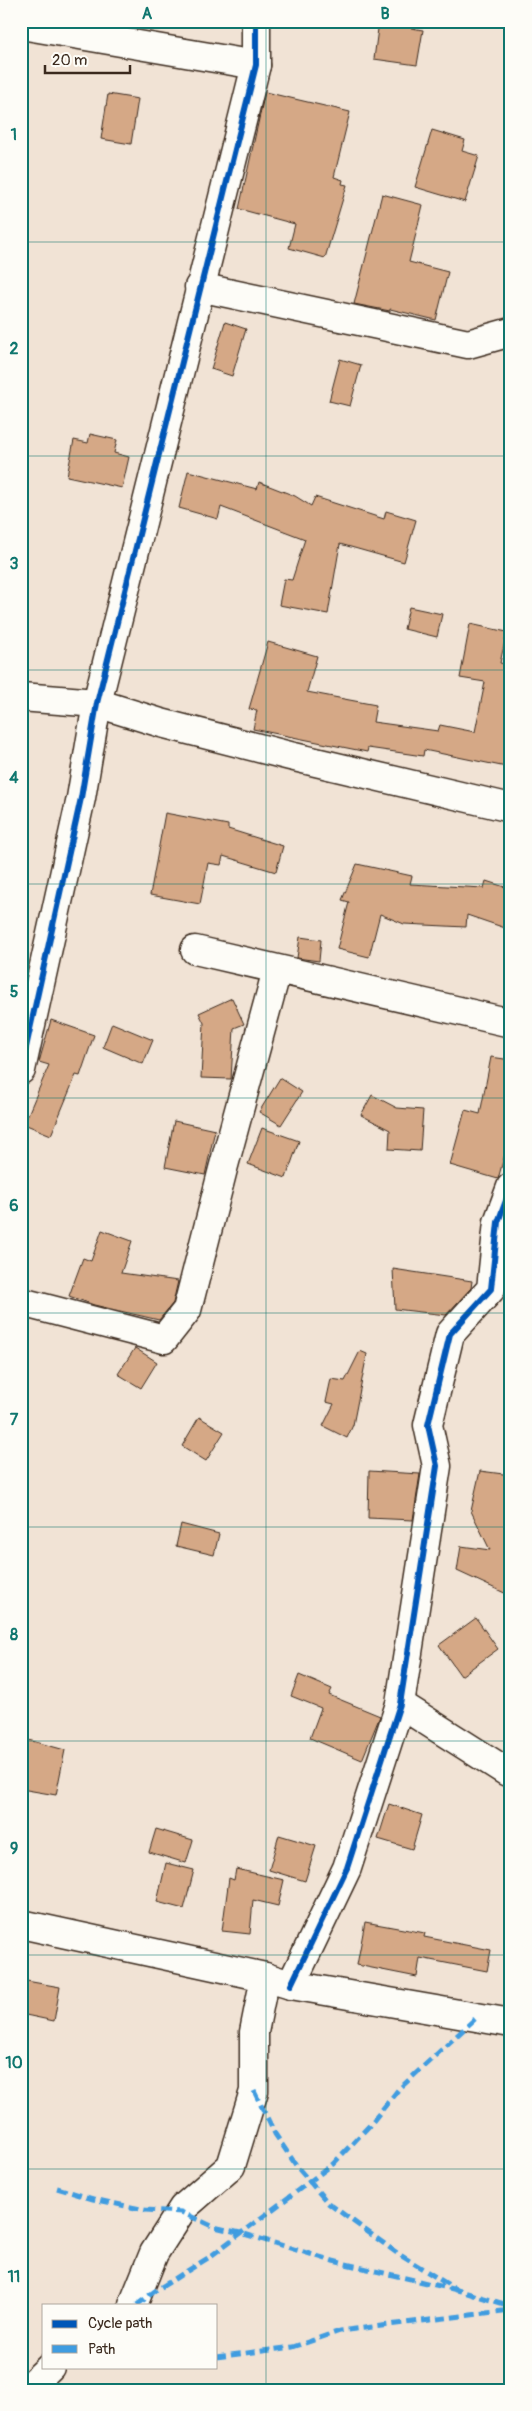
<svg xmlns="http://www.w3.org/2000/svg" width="532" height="2411" viewBox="0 0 532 2411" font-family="Pangolin,sans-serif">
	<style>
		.building { fill: #d5a886; stroke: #3b2a1e }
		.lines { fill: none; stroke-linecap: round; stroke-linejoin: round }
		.minor-casing { stroke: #3b2a1e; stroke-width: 31 }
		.minor { stroke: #fdfcf7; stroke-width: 28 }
		.quiet { stroke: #3f9ce0; stroke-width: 5; stroke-dasharray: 10 5; stroke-linecap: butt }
		.cycleway-casing { stroke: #fdfcf7; stroke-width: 9 }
		.cycleway { stroke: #0057b8; stroke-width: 6 }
		.grid { fill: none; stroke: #0f766e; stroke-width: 1; stroke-opacity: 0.55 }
		.neatline { fill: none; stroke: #0f766e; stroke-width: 2 }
		.grid-label { font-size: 16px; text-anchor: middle; font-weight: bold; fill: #0f766e }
	</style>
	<rect width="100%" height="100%" fill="#f1e3d5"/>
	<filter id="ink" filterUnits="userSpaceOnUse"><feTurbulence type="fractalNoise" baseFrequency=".02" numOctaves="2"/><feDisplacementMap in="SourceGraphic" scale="10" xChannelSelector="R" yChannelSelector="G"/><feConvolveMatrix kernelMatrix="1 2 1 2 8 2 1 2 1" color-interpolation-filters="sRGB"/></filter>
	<g filter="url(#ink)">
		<g class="building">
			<path d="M 379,21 L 413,21 L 411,28 L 423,30 L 417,65 L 374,59 Z"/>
			<path d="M 265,92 L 350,112 L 334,177 L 343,180 L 342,184 L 347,185 L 325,258 L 289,248 L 295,224 L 239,209 Z"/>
			<path d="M 108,94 L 138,99 L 131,144 L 101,139 Z"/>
			<path d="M 432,130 L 465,140 L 462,151 L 479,156 L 465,202 L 415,187 Z"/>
			<path d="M 382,194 L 423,205 L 409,262 L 448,272 L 436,320 L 390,309 L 390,311 L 354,304 Z"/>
			<path d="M 225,322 L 246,329 L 232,376 L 211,369 Z"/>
			<path d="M 340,359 L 361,365 L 350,406 L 329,401 Z"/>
			<path d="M 90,434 L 117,440 L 114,453 L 129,457 L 122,488 L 67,476 L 74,440 L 88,443 Z"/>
			<path d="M 188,471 L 257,489 L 259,482 L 295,496 L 311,506 L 315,497 L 384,519 L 386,511 L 416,520 L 404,562 L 340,544 L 328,614 L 279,605 L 284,579 L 292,580 L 305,539 L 221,507 L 218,519 L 179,508 Z"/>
			<path d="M 409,607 L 442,614 L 437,637 L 404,629 Z"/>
			<path d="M 470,624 L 507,632 L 500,663 L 511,665 L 511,768 L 424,750 L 423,756 L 368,748 L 367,752 L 253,729 L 257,710 L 249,709 L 268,642 L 317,656 L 307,692 L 376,705 L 373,722 L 438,731 L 440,725 L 475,732 L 485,682 L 460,678 Z"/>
			<path d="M 165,813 L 228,825 L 228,829 L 283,846 L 276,872 L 223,856 L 221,865 L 208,863 L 200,904 L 150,895 Z"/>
			<path d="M 357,864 L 412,876 L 410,884 L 484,888 L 486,881 L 511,889 L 511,930 L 467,915 L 466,927 L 404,924 L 380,914 L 369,957 L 337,949 L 349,902 L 342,900 Z"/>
			<path d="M 300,937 L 321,940 L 319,961 L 297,958 Z"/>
			<path d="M 232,998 L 244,1024 L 234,1028 L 231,1079 L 201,1078 L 204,1023 L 199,1013 Z"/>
			<path d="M 51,1020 L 94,1035 L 80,1076 L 76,1075 L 51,1135 L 24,1124 L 49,1065 L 39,1062 Z"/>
			<path d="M 112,1023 L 153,1040 L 143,1064 L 103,1047 Z"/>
			<path d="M 491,1057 L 511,1060 L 511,1132 L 498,1179 L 450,1165 L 465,1110 L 480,1114 Z"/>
			<path d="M 280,1078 L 302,1092 L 281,1125 L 259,1112 Z"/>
			<path d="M 372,1095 L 397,1108 L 423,1110 L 420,1151 L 389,1149 L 390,1130 L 361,1115 Z"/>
			<path d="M 174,1121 L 215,1130 L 205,1175 L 165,1167 Z"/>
			<path d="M 262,1128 L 299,1141 L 286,1178 L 248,1164 Z"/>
			<path d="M 102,1230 L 132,1241 L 121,1273 L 178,1281 L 173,1303 L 159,1320 L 94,1305 L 69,1296 L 83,1258 L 91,1261 Z"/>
			<path d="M 393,1269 L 472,1281 L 471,1288 L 446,1315 L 395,1309 Z"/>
			<path d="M 135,1348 L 157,1362 L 141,1388 L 118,1374 Z"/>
			<path d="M 360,1351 L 367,1354 L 353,1425 L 347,1438 L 323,1426 L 334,1404 L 326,1402 L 331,1379 L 345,1381 Z"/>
			<path d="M 199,1417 L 224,1432 L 206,1461 L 182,1446 Z"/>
			<path d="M 369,1471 L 420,1474 L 413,1520 L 368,1518 Z"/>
			<path d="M 480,1471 L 511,1475 L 511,1596 L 457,1571 L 461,1546 L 490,1550 L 471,1511 Z"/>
			<path d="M 181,1524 L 219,1534 L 214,1555 L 176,1546 Z"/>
			<path d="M 476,1618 L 498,1649 L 461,1676 L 439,1645 Z"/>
			<path d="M 299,1675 L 332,1689 L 329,1695 L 380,1716 L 362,1760 L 310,1738 L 321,1708 L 291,1696 Z"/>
			<path d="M 21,1738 L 65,1750 L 56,1795 L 21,1789 Z"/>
			<path d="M 389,1804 L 422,1815 L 412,1849 L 378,1839 Z"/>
			<path d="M 156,1829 L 193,1840 L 186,1863 L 149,1852 Z"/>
			<path d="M 279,1835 L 316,1846 L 305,1881 L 269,1870 Z"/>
			<path d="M 166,1863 L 194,1870 L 184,1909 L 157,1902 Z"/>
			<path d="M 236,1869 L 284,1880 L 278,1906 L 253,1900 L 250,1934 L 222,1931 L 229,1878 L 234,1880 Z"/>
			<path d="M 365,1922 L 425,1933 L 424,1937 L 491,1950 L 487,1971 L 420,1958 L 417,1977 L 357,1965 Z"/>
			<path d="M 21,1980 L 60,1987 L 54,2021 L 21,2014 Z"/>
		</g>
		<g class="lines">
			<defs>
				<g id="minor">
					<path d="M 21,25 L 256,65"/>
					<path d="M 199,287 L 468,344 L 511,332"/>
					<path d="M 21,697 L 97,703 L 161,723 L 290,756 L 511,808"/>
					<path d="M 195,950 L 511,1023"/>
					<path d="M 21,1070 L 81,798 L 97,703 L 256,65 L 256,21"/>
					<path d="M 21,1302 L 164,1339 L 187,1310 L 223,1169 L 277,970"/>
					<path d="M 400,1704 L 507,1772"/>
					<path d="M 21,1924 L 265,1977 L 291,1985 L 511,2023"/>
					<path d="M 291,1985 L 347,1868 L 400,1704 L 437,1466 L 428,1425 L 450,1334 L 491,1289 L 498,1222 L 511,1187"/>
					<path d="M 133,2305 L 154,2253 L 183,2208 L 231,2166 L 254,2091 L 254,2032 L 265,1977"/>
					<path d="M 26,2390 L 50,2367"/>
				</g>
			</defs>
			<use href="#minor" class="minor-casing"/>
			<use href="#minor" class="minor"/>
			<g class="quiet">
				<path d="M 254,2091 L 275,2134 L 298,2168 L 328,2203 L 397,2253 L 457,2290 L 511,2306"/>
				<path d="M 57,2188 L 93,2199 L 145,2210 L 181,2212 L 214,2227 L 241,2233 L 333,2261 L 457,2290"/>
				<path d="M 137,2305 L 155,2291 L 208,2258 L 333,2164 L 369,2126 L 398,2090 L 477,2017"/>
				<path d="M 216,2357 L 293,2347 L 340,2331 L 511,2310"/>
			</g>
			<defs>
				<g id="cycleway">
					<path d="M 21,1070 L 81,798 L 97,703 L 256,65 L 256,21"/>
					<path d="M 291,1985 L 347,1868 L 400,1704 L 437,1466 L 428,1425 L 450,1334 L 491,1289 L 498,1222 L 511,1187"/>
				</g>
			</defs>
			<use href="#cycleway" class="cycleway-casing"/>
			<use href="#cycleway" class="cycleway"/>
		</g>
	</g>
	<path class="grid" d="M 266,21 L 266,2390M 21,242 L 511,242M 21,456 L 511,456M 21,670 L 511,670M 21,884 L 511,884M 21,1098 L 511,1098M 21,1313 L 511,1313M 21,1527 L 511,1527M 21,1741 L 511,1741M 21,1955 L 511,1955M 21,2169 L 511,2169"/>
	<rect width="532" height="2411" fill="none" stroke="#fdfcf7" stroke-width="55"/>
	<rect x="42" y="2304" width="175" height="65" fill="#fdfcf7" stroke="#afa8a0"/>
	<rect x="52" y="2320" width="25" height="8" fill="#0057b8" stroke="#afa8a0"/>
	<text x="88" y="2328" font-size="15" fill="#3b2a1e">Cycle path</text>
	<rect x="52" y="2345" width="25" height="8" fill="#3f9ce0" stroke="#afa8a0"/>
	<text x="88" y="2354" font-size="15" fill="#3b2a1e">Path</text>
	<path d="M45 65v8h85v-8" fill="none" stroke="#3b2a1e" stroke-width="2.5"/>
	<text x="52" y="65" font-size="15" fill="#3b2a1e" stroke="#fdfcf7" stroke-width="4" paint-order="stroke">20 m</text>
	<rect x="28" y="28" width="476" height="2356" class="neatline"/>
	<g class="grid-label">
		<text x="147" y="19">A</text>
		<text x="385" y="19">B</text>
		<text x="14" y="140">1</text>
		<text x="14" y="354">2</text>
		<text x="14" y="569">3</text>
		<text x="14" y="783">4</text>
		<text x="14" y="997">5</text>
		<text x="14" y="1211">6</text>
		<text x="14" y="1425">7</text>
		<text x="14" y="1640">8</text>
		<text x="14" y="1854">9</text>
		<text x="14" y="2068">10</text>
		<text x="14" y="2282">11</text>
	</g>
</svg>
